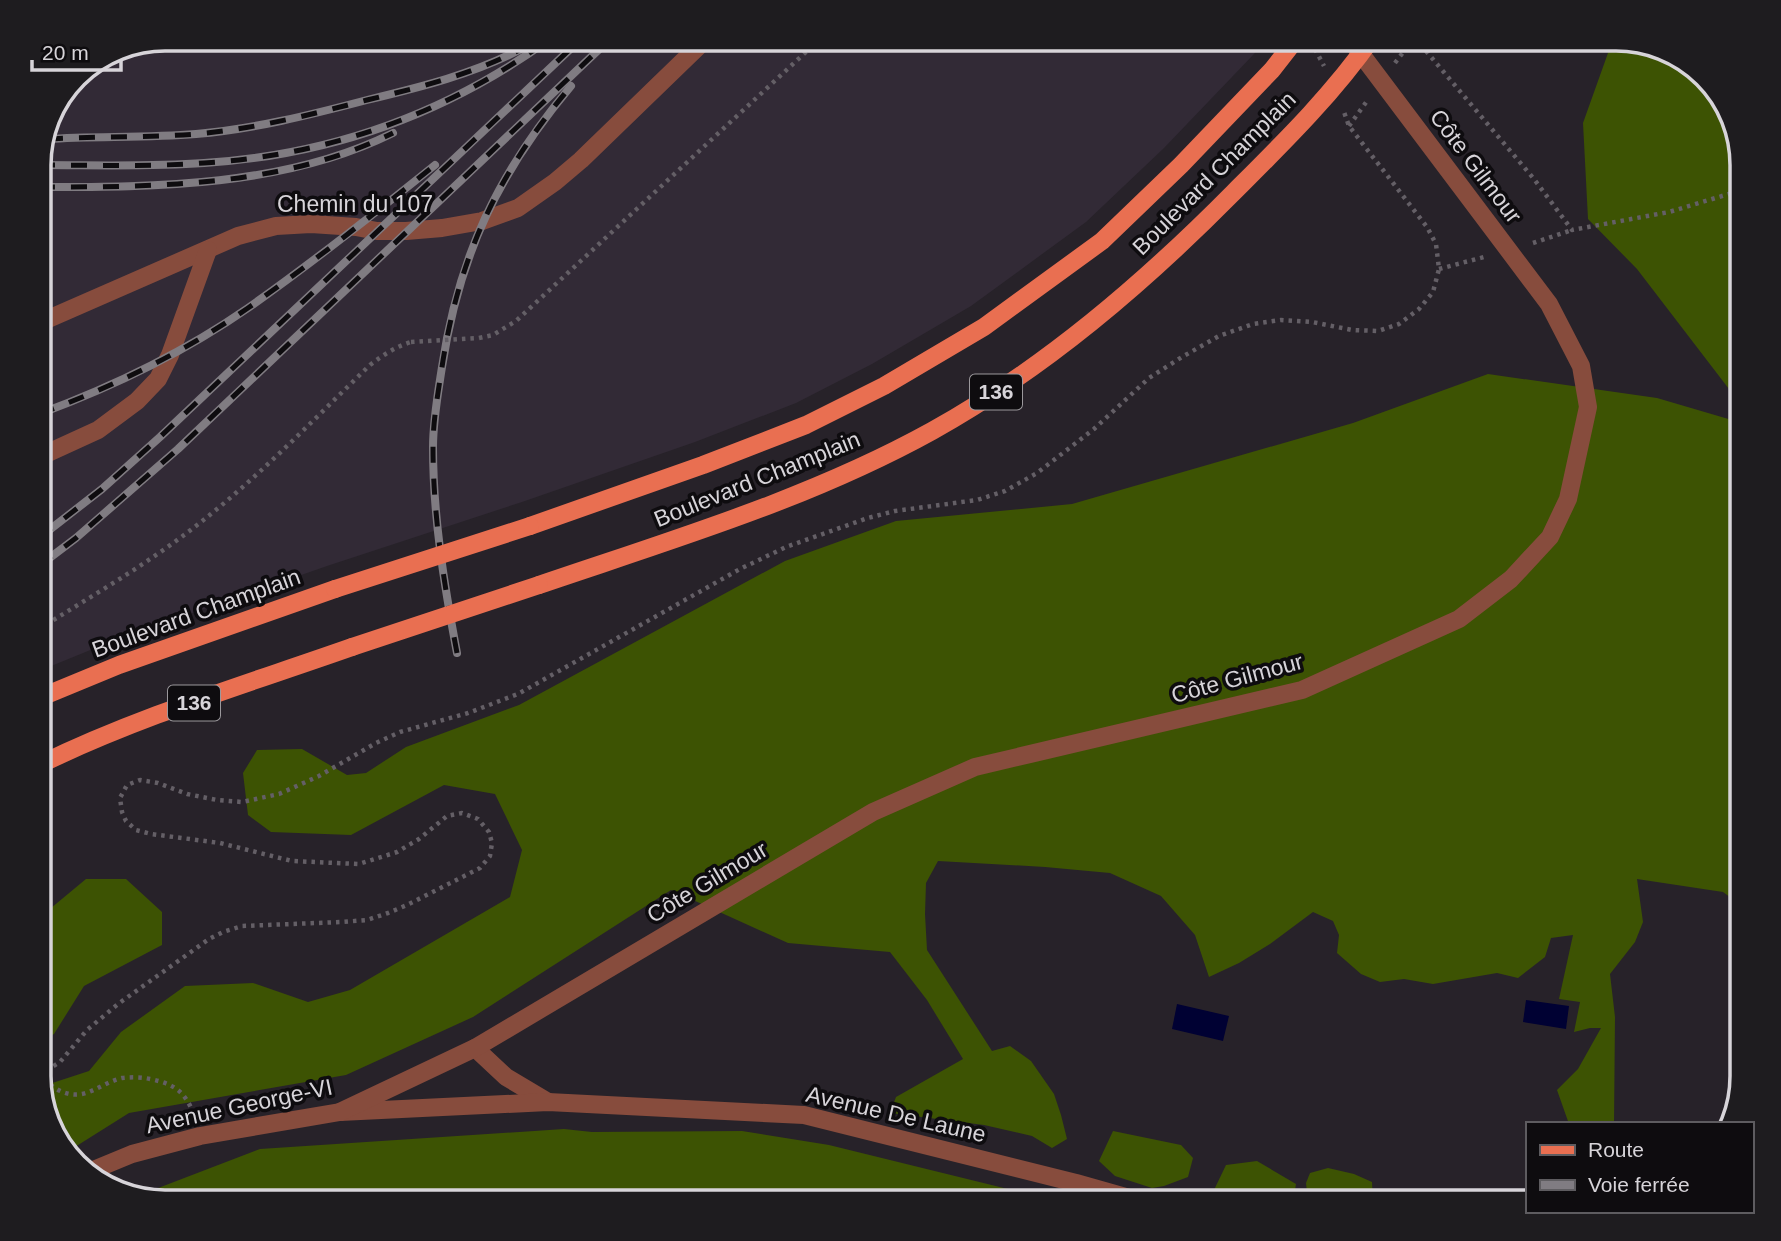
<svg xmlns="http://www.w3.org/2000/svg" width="1781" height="1241" viewBox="0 0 1781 1241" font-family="Helvetica,sans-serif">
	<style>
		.built { fill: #322a36 }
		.forest { fill: #3d5303 }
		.water { fill: #000133 }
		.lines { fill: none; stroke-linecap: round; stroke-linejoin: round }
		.path { stroke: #645f66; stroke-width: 4.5; stroke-dasharray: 3.5 5; stroke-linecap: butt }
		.service { stroke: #874c3d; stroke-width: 18 }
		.minor { stroke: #874c3d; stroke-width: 18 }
		.tertiary { stroke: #874c3d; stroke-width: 18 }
		.primary { stroke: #e96f51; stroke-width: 18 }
		.rail-casing { stroke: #807c82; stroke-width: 8 }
		.rail { stroke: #0e0c0f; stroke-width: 5; stroke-dasharray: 16; stroke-linecap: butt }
		.path-bridge { stroke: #645f66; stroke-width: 4.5; stroke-dasharray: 3.5 5; stroke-linecap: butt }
		.primary-bridge { stroke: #e96f51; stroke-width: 18 }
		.labels { text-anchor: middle; stroke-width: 7; stroke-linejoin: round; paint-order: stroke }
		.shield { fill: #0e0c0f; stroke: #9b989c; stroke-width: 2 }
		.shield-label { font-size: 21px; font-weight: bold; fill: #d7d4d9 }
		.street-label { font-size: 23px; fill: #d7d4d9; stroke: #0e0c0f }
		.rim { fill: none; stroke: #d7d4d9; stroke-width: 3.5 }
	</style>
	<rect width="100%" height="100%" fill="#272229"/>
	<path class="built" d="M 165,38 L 1266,39 L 1254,54 L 1164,148 L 1086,222 L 971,306 L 872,364 L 796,403 L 695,442 L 522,502 L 327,566 L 110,642 L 39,671 L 39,157 L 76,75 L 117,48 Z"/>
	<g class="forest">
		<path d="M 1613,39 L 1687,60 L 1726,102 L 1742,164 L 1742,406 L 1637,269 L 1588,219 L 1583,123 Z"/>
		<path d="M 1488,374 L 1657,398 L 1742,423 L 1742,906 L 1723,892 L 1637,879 L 1643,922 L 1635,942 L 1610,974 L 1615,1017 L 1614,1124 L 1569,1124 L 1557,1090 L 1578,1069 L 1601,1028 L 1590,1028 L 1574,1032 L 1580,1002 L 1559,999 L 1573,935 L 1551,938 L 1545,957 L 1518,978 L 1497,973 L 1433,984 L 1404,979 L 1380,982 L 1361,974 L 1337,953 L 1339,935 L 1333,921 L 1313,912 L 1270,944 L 1239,963 L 1209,977 L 1195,935 L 1161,896 L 1110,873 L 1045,867 L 938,861 L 926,883 L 925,914 L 927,950 L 992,1051 L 1010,1046 L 1031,1061 L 1054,1094 L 1061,1115 L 1067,1139 L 1052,1148 L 1032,1136 L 984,1125 L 890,1113 L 896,1097 L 963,1059 L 927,1000 L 890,952 L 788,943 L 671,890 L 473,1017 L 346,1075 L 129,1113 L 67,1152 L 55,1139 L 40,1087 L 89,1071 L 121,1032 L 185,986 L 253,983 L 308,1002 L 350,990 L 510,897 L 522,850 L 495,794 L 444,785 L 351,835 L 271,832 L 248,815 L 243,773 L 257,750 L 302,749 L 347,775 L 366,773 L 406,747 L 519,705 L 785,561 L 896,521 L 1072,504 L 1353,423 Z"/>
		<path d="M 86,879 L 126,879 L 162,912 L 162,945 L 84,986 L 54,1034 L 39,1042 L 39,918 Z"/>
		<path d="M 564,1129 L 592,1132 L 742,1131 L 829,1145 L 1040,1197 L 1051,1202 L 922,1202 L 916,1199 L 917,1202 L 762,1202 L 763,1196 L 745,1191 L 732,1202 L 473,1202 L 463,1197 L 426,1197 L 364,1198 L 352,1202 L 165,1202 L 142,1196 L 153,1190 L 260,1149 Z"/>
		<path d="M 1113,1131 L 1181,1145 L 1193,1158 L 1188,1177 L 1164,1186 L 1152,1188 L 1115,1176 L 1099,1161 Z"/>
		<path d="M 1257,1161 L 1296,1184 L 1293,1202 L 1232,1202 L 1225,1199 L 1214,1190 L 1226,1165 Z"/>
		<path d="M 1328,1168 L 1354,1174 L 1372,1182 L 1373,1202 L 1308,1202 L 1306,1183 L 1310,1173 Z"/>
	</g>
	<g class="water">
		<path d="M 1526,1000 L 1569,1006 L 1566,1029 L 1523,1022 Z"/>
		<path d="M 1177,1004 L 1229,1016 L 1223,1041 L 1172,1029 Z"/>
	</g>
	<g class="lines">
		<g class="path">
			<path d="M 1415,38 L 1534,179 L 1572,230 L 1669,212 L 1742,190"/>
			<path d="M 1315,49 L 1324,66"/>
			<path d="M 1395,63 L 1414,38"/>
			<path d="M 1349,126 L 1367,101"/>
			<path d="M 1533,243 L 1572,230"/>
			<path d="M 1439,269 L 1484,257"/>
			<path d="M 479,338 L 493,335 L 516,321 L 821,38"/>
			<path d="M 39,629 C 90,597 144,566 192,529 C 256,480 312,421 370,365 C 383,355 395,347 411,342"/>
			<path d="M 39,1072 C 49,1087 67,1099 86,1093 C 98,1089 109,1081 122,1078 C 131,1077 141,1077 150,1079 C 174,1084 185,1091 194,1115"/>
			<path d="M 39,1075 L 60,1062 L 87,1030 L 118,1004 L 209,939 L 223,932 L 242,926 L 342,922 L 367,920 L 388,913 L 407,905 L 480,868 L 490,856 L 492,843 L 489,832 L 478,819 L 462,813 L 447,816 L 419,839 L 397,852 L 359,864 L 292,861 L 220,843 L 151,834 L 136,830 L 126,821 L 122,812 L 120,798 L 127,785 L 140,780 L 158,783 L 187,794 L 217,800 L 242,802 L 279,794 L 319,776 L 376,743 L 400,732 L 468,713 L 518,694 L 740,569 L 786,547 L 868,518 L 895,511 L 977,500 L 1005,491 L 1037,473 L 1094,429 L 1149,378 L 1182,357 L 1219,336 L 1253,324 L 1281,320 L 1312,322 L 1352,330 L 1378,331 L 1399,324 L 1419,309 L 1433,292 L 1439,269 L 1436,244 L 1427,227 L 1349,126 L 1344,112"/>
		</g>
		<g class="service">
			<path d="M 39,323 L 238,236 L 276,226 L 311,224 L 356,227 L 377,231 L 406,231 L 442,228 L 482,221 L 518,208 L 555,182 L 581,160 L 707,38"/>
			<path d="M 39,457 L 98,430 L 137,401 L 158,379 L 170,355 L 208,250"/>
		</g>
		<g class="minor">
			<path d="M 475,1048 L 506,1077 L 548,1102"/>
			<path d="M 340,1112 L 548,1102 L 804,1115 L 1076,1183 L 1143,1202"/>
		</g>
		<path class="tertiary" d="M 86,1173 L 132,1154 L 200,1136 L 340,1112 L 475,1048 L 873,812 L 975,767 L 1302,690 L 1459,619 L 1511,579 L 1550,537 L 1568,499 L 1588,407 L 1581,366 L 1549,304 L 1349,38"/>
		<g class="primary">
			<path d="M 530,526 L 703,465 L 806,425 L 884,386 L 984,327 L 1102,241 L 1181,165 L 1272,70 L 1297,38"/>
			<path d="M 539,585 C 671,540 809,499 932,431 C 1045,368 1144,283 1234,192 C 1282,144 1333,94 1372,38"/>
			<path d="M 39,698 L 119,665 L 335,589"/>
			<path d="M 39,765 C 139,716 247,684 352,647"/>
		</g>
		<defs>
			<g id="rail">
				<path d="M 47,139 C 96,136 146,138 196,134 C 254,129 310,115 367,100 C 421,87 474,74 523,48"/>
				<path d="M 39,165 C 94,165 149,167 204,163 C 331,155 448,113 551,38"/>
				<path d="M 39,187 C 157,187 284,187 393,133"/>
				<path d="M 39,414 C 112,387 183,353 248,308 C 312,263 374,214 435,165"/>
				<path d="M 39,538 L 102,489 L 160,437 L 582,38"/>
				<path d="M 39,566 L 76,538 L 178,449 L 611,38"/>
				<path d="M 457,653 C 444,584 433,516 433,447 C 433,420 438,393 442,367 C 459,255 498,173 571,86"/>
			</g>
		</defs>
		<use href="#rail" class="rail-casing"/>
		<use href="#rail" class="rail"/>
		<path class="path-bridge" d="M 411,342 L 479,338"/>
		<g class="primary-bridge">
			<path d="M 335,589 L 530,526"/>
			<path d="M 352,647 L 539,585"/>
		</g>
	</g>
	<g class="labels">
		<g class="shield">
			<rect x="970" y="374.5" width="52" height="35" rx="5"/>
			<rect x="168" y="685.5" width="52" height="35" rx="5"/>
		</g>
		<g class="shield-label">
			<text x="996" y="399">136</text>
			<text x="194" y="710">136</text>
		</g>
		<g class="street-label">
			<text transform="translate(1476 166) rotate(53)" y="8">Côte Gilmour</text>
			<text transform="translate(1214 173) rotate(-45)" y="8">Boulevard Champlain</text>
			<text x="355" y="212">Chemin du 107</text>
			<text transform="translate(757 479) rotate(-22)" y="8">Boulevard Champlain</text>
			<text transform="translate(196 613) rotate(-20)" y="8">Boulevard Champlain</text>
			<text transform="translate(1237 678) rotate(-15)" y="8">Côte Gilmour</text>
			<text transform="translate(707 882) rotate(-31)" y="8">Côte Gilmour</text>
			<text transform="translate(239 1106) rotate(-12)" y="8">Avenue George-VI</text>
			<text transform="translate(896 1114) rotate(13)" y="8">Avenue De Laune</text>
		</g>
	</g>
	<path d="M0 0H1781V1241H0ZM165 51H1616A114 114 0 0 1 1730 165V1076A114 114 0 0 1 1616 1190H165A114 114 0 0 1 51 1076V165A114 114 0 0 1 165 51Z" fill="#1e1c1f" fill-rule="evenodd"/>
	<path class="rim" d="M165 51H1616A114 114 0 0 1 1730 165V1076A114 114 0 0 1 1616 1190H165A114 114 0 0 1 51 1076V165A114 114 0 0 1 165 51Z"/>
	<rect x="1526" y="1122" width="228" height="91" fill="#0e0c0f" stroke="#5e5c60" stroke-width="2"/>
	<rect x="1540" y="1145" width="35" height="10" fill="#e96f51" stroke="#5e5c60" stroke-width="2"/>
	<text x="1588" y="1157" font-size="21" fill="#d7d4d9">Route</text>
	<rect x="1540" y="1180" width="35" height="10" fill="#807c82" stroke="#5e5c60" stroke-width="2"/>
	<text x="1588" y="1192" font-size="21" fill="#d7d4d9">Voie ferrée</text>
	<path d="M32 60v10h89v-10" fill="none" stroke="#d7d4d9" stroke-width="3.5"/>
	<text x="42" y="60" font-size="21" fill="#d7d4d9" stroke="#0e0c0f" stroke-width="5" paint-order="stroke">20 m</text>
</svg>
